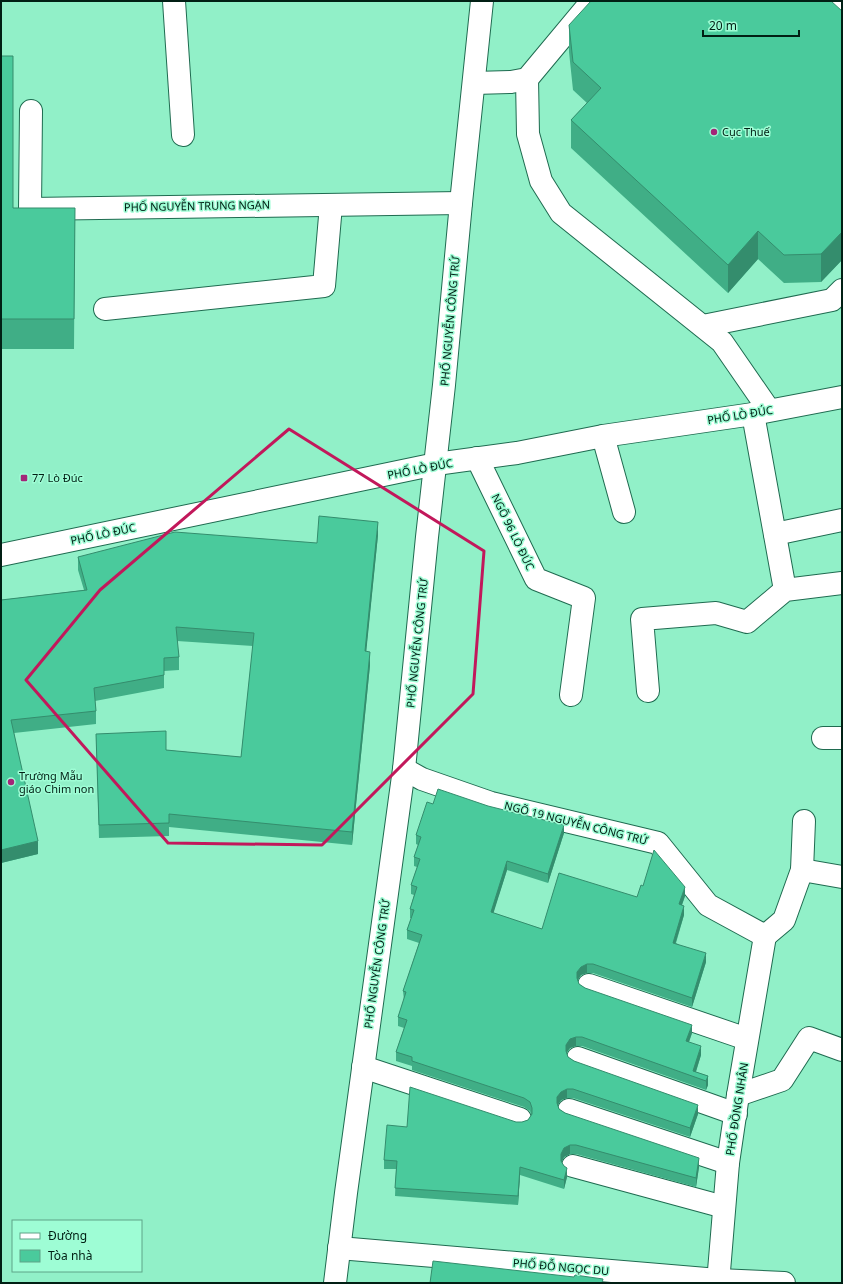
<svg xmlns="http://www.w3.org/2000/svg" width="843" height="1284" viewBox="0 0 843 1284" font-family="'Noto Sans',sans-serif">
	<style>
		.lines { fill: none; stroke-linecap: round; stroke-linejoin: round }
		.minor-casing { stroke: #1f6b50; stroke-width: 24 }
		.minor { stroke: #fff; stroke-width: 22 }
		.wall { fill: #40ae86 }
		.shaded-wall { fill: #348d6d }
		.building { fill: #4aca9c; stroke: #348d6d }
		.marked { fill: none; stroke: #c2185b; stroke-width: 3; stroke-linejoin: round }
		.poi-dot { fill: #a32578; stroke: #9efdd5; stroke-width: 1.5 }
		.labels { text-anchor: middle; stroke-width: 3; stroke-linejoin: round; paint-order: stroke }
		.poi-label { font-size: 11px; fill: #011f14; stroke: #9efdd5; text-anchor: start }
		.street-label { font-size: 11px; fill: #011f14; stroke: #9efdd5 }
	</style>
	<rect width="100%" height="100%" fill="#91f0c8"/>
	<g class="lines">
		<defs>
			<g id="minor">
				<path d="M 174,1 L 183,135"/>
				<path d="M 835,1 L 842,7"/>
				<path d="M 527,79 L 528,134 L 541,181 L 561,213 L 722,342 L 769,410"/>
				<path d="M 474,83 L 511,82 L 527,79 L 592,1"/>
				<path d="M 31,111 L 30,209 L 461,203"/>
				<path d="M 105,309 L 324,286 L 331,205"/>
				<path d="M 703,326 L 832,300 L 842,290"/>
				<path d="M 753,414 L 785,590"/>
				<path d="M 603,436 L 624,512"/>
				<path d="M 477,458 L 536,579 L 584,598 L 571,695"/>
				<path d="M 775,534 L 842,520"/>
				<path d="M 1,555 L 436,464 L 517,453 L 603,436 L 753,414 L 842,397"/>
				<path d="M 648,691 L 642,619 L 716,613 L 747,622 L 785,590 L 842,583"/>
				<path d="M 823,738 L 842,738"/>
				<path d="M 404,769 L 422,779 L 491,803 L 658,843 L 708,905 L 765,936"/>
				<path d="M 802,870 L 804,821"/>
				<path d="M 765,936 L 784,920 L 802,870 L 842,877"/>
				<path d="M 589,985 L 747,1039"/>
				<path d="M 578,1058 L 736,1114"/>
				<path d="M 363,1067 L 520,1119"/>
				<path d="M 738,1095 L 782,1080 L 809,1038 L 842,1050"/>
				<path d="M 569,1110 L 728,1163"/>
				<path d="M 573,1166 L 724,1207"/>
				<path d="M 339,1248 L 718,1280 L 784,1283"/>
				<path d="M 335,1283 L 346,1193 L 404,769 L 427,537 L 444,385 L 461,203 L 482,1"/>
				<path d="M 718,1283 L 728,1163 L 738,1095 L 765,936"/>
			</g>
		</defs>
		<use href="#minor" class="minor-casing"/>
		<use href="#minor" class="minor"/>
	</g>
	<g class="wall">
		<path d="M 842,11 L 842,260 L 821,282 L 784,283 L 758,259 L 728,293 L 571,148 L 571,120 L 587,103 L 573,90 L 569,52 L 569,25 Z"/>
		<path d="M 1,56 L 13,208 L 75,208 L 74,349 L 1,349 Z"/>
		<path d="M 378,535 L 366,651 L 370,665 L 352,845 L 169,827 L 169,836 L 99,838 L 96,734 L 166,750 L 241,757 L 253,646 L 177,641 L 179,657 L 179,670 L 164,671 L 164,688 L 95,701 L 96,711 L 96,724 L 14,733 L 38,854 L 1,863 L 1,600 L 84,590 L 78,570 L 78,557 L 317,543 Z"/>
		<path d="M 433,804 L 564,833 L 548,883 L 507,870 L 493,913 L 542,929 L 637,897 L 685,896 L 682,905 L 684,915 L 676,943 L 706,962 L 692,1007 L 593,973 L 587,973 L 581,975 L 578,980 L 579,984 L 585,988 L 692,1033 L 689,1042 L 701,1055 L 696,1072 L 708,1076 L 708,1085 L 706,1090 L 582,1046 L 576,1046 L 570,1048 L 567,1053 L 568,1057 L 574,1061 L 698,1114 L 690,1137 L 573,1098 L 567,1098 L 561,1100 L 558,1105 L 559,1109 L 565,1113 L 699,1167 L 696,1187 L 576,1154 L 570,1154 L 564,1157 L 562,1162 L 567,1177 L 564,1189 L 520,1175 L 518,1205 L 395,1196 L 396,1169 L 384,1169 L 384,1160 L 407,1127 L 516,1122 L 522,1122 L 528,1120 L 531,1115 L 530,1111 L 524,1107 L 412,1070 L 412,1066 L 396,1061 L 396,1052 L 404,1028 L 398,1026 L 398,1017 L 404,1000 L 403,991 L 419,943 L 407,939 L 407,930 L 411,918 L 410,918 L 410,909 L 414,895 L 411,894 L 411,885 L 417,867 L 414,866 L 414,857 L 418,845 L 416,844 L 416,835 Z"/>
	</g>
	<g class="shaded-wall">
		<path d="M 758,231 L 758,259 L 728,293 L 728,265 Z"/>
		<path d="M 842,232 L 842,260 L 821,282 L 821,254 Z"/>
		<path d="M 378,522 L 378,535 L 365,664 L 365,651 Z"/>
		<path d="M 370,652 L 370,665 L 352,845 L 352,832 Z"/>
		<path d="M 564,825 L 564,833 L 548,883 L 548,874 Z"/>
		<path d="M 38,841 L 38,854 L 1,863 L 1,850 Z"/>
		<path d="M 507,861 L 507,870 L 491,921 L 491,912 Z"/>
		<path d="M 685,887 L 685,896 L 679,913 L 679,904 Z"/>
		<path d="M 684,906 L 684,915 L 673,951 L 673,943 Z"/>
		<path d="M 706,953 L 706,962 L 692,1007 L 692,998 Z"/>
		<path d="M 587,964 L 587,973 L 581,975 L 577,981 L 577,972 L 581,967 Z"/>
		<path d="M 692,1025 L 692,1033 L 686,1050 L 686,1041 Z"/>
		<path d="M 576,1037 L 576,1046 L 570,1048 L 566,1053 L 566,1045 L 570,1039 Z"/>
		<path d="M 701,1046 L 701,1055 L 694,1077 L 693,1071 Z"/>
		<path d="M 708,1076 L 708,1085 L 706,1090 L 706,1081 Z"/>
		<path d="M 567,1089 L 567,1098 L 561,1100 L 557,1106 L 557,1097 L 561,1092 Z"/>
		<path d="M 698,1105 L 698,1114 L 690,1137 L 690,1128 Z"/>
		<path d="M 570,1145 L 570,1154 L 564,1157 L 561,1163 L 561,1154 L 564,1148 Z"/>
		<path d="M 699,1158 L 699,1167 L 696,1187 L 696,1178 Z"/>
		<path d="M 520,1167 L 520,1175 L 518,1205 L 518,1196 Z"/>
		<path d="M 567,1168 L 567,1177 L 564,1189 L 564,1180 Z"/>
	</g>
	<g class="building">
		<path d="M 591,1 L 831,1 L 842,11 L 842,232 L 821,254 L 784,255 L 758,231 L 728,265 L 571,120 L 601,88 L 573,62 L 569,25 Z"/>
		<path d="M 1,56 L 13,56 L 13,208 L 75,208 L 74,319 L 1,319 Z"/>
		<path d="M 319,516 L 378,522 L 365,651 L 370,652 L 352,832 L 169,814 L 169,823 L 99,825 L 96,734 L 166,731 L 166,750 L 241,757 L 254,633 L 176,627 L 179,657 L 164,658 L 164,675 L 94,688 L 96,711 L 11,720 L 38,841 L 1,850 L 1,600 L 87,590 L 78,557 L 175,532 L 317,543 Z"/>
		<path d="M 438,789 L 488,806 L 564,825 L 548,874 L 507,861 L 491,912 L 542,929 L 559,873 L 637,897 L 641,885 L 643,886 L 654,850 L 685,887 L 679,904 L 684,906 L 673,943 L 706,953 L 692,998 L 593,964 L 587,964 L 581,967 L 577,972 L 577,978 L 579,984 L 585,988 L 692,1025 L 686,1041 L 701,1046 L 693,1071 L 708,1076 L 706,1081 L 582,1037 L 576,1037 L 570,1039 L 566,1045 L 566,1051 L 568,1057 L 574,1061 L 698,1105 L 690,1128 L 573,1089 L 567,1089 L 561,1092 L 557,1097 L 557,1103 L 559,1109 L 565,1113 L 699,1158 L 696,1178 L 576,1145 L 570,1145 L 564,1148 L 561,1154 L 561,1161 L 564,1166 L 567,1168 L 564,1180 L 520,1167 L 518,1196 L 395,1188 L 397,1161 L 384,1160 L 387,1125 L 407,1127 L 410,1087 L 516,1122 L 522,1122 L 528,1120 L 532,1114 L 532,1108 L 530,1102 L 524,1098 L 412,1061 L 412,1057 L 396,1052 L 407,1020 L 398,1017 L 406,992 L 403,991 L 422,935 L 407,930 L 414,910 L 410,909 L 417,887 L 411,885 L 420,859 L 414,857 L 421,837 L 416,835 L 427,802 L 433,804 Z"/>
		<path d="M 433,1261 L 574,1277 L 575,1275 L 603,1279 L 602,1283 L 430,1283 Z"/>
	</g>
	<path class="marked" d="M 289,429 L 484,551 L 473,694 L 322,845 L 168,843 L 26,680 L 100,590 Z"/>
	<g class="poi-dot">
		<circle cx="714" cy="132" r="4"/>
		<rect x="20" y="474" width="8" height="8" rx="2"/>
		<circle cx="11" cy="782" r="4"/>
	</g>
	<g class="labels">
		<g class="poi-label">
			<text x="722" y="136">Cục Thuế</text>
			<text x="32" y="482">77 Lò Đúc</text>
			<text x="19" y="780">Trường Mẫu<tspan x="19" dy="13">giáo Chim non</tspan></text>
		</g>
		<g class="street-label">
			<text transform="translate(197 206) rotate(-1)" y="4">PHỐ NGUYỄN TRUNG NGẠN</text>
			<text transform="translate(450 321) rotate(-85)" y="4">PHỐ NGUYỄN CÔNG TRỨ</text>
			<text transform="translate(740 415) rotate(-9)" y="4">PHỐ LÒ ĐÚC</text>
			<text transform="translate(420 469) rotate(-11)" y="4">PHỐ LÒ ĐÚC</text>
			<text transform="translate(513 532) rotate(64)" y="4">NGÕ 96 LÒ ĐÚC</text>
			<text transform="translate(103 534) rotate(-12)" y="4">PHỐ LÒ ĐÚC</text>
			<text transform="translate(417 643) rotate(-84)" y="4">PHỐ NGUYỄN CÔNG TRỨ</text>
			<text transform="translate(576 823) rotate(14)" y="4">NGÕ 19 NGUYỄN CÔNG TRỨ</text>
			<text transform="translate(377 964) rotate(-82)" y="4">PHỐ NGUYỄN CÔNG TRỨ</text>
			<text transform="translate(737 1109) rotate(-81)" y="4">PHỐ ĐỒNG NHÂN</text>
			<text transform="translate(561 1267) rotate(5)" y="4">PHỐ ĐỖ NGỌC DU</text>
		</g>
	</g>
	<rect width="843" height="1284" fill="none" stroke="#011f14" stroke-width="4"/>
	<rect x="12" y="1220" width="130" height="52" fill="#9efdd5" stroke="#5fa488"/>
	<rect x="20" y="1233" width="20" height="6" fill="#ffffff" stroke="#5fa488"/>
	<text x="48" y="1240" font-size="12" fill="#011f14">Đường</text>
	<rect x="20" y="1250" width="20" height="12" fill="#4aca9c" stroke="#5fa488"/>
	<text x="48" y="1260" font-size="12" fill="#011f14">Tòa nhà</text>
	<path d="M703 30v6h96v-6" fill="none" stroke="#011f14" stroke-width="2"/>
	<text x="709" y="30" font-size="12" fill="#011f14" stroke="#9efdd5" stroke-width="3" paint-order="stroke">20 m</text>
</svg>
